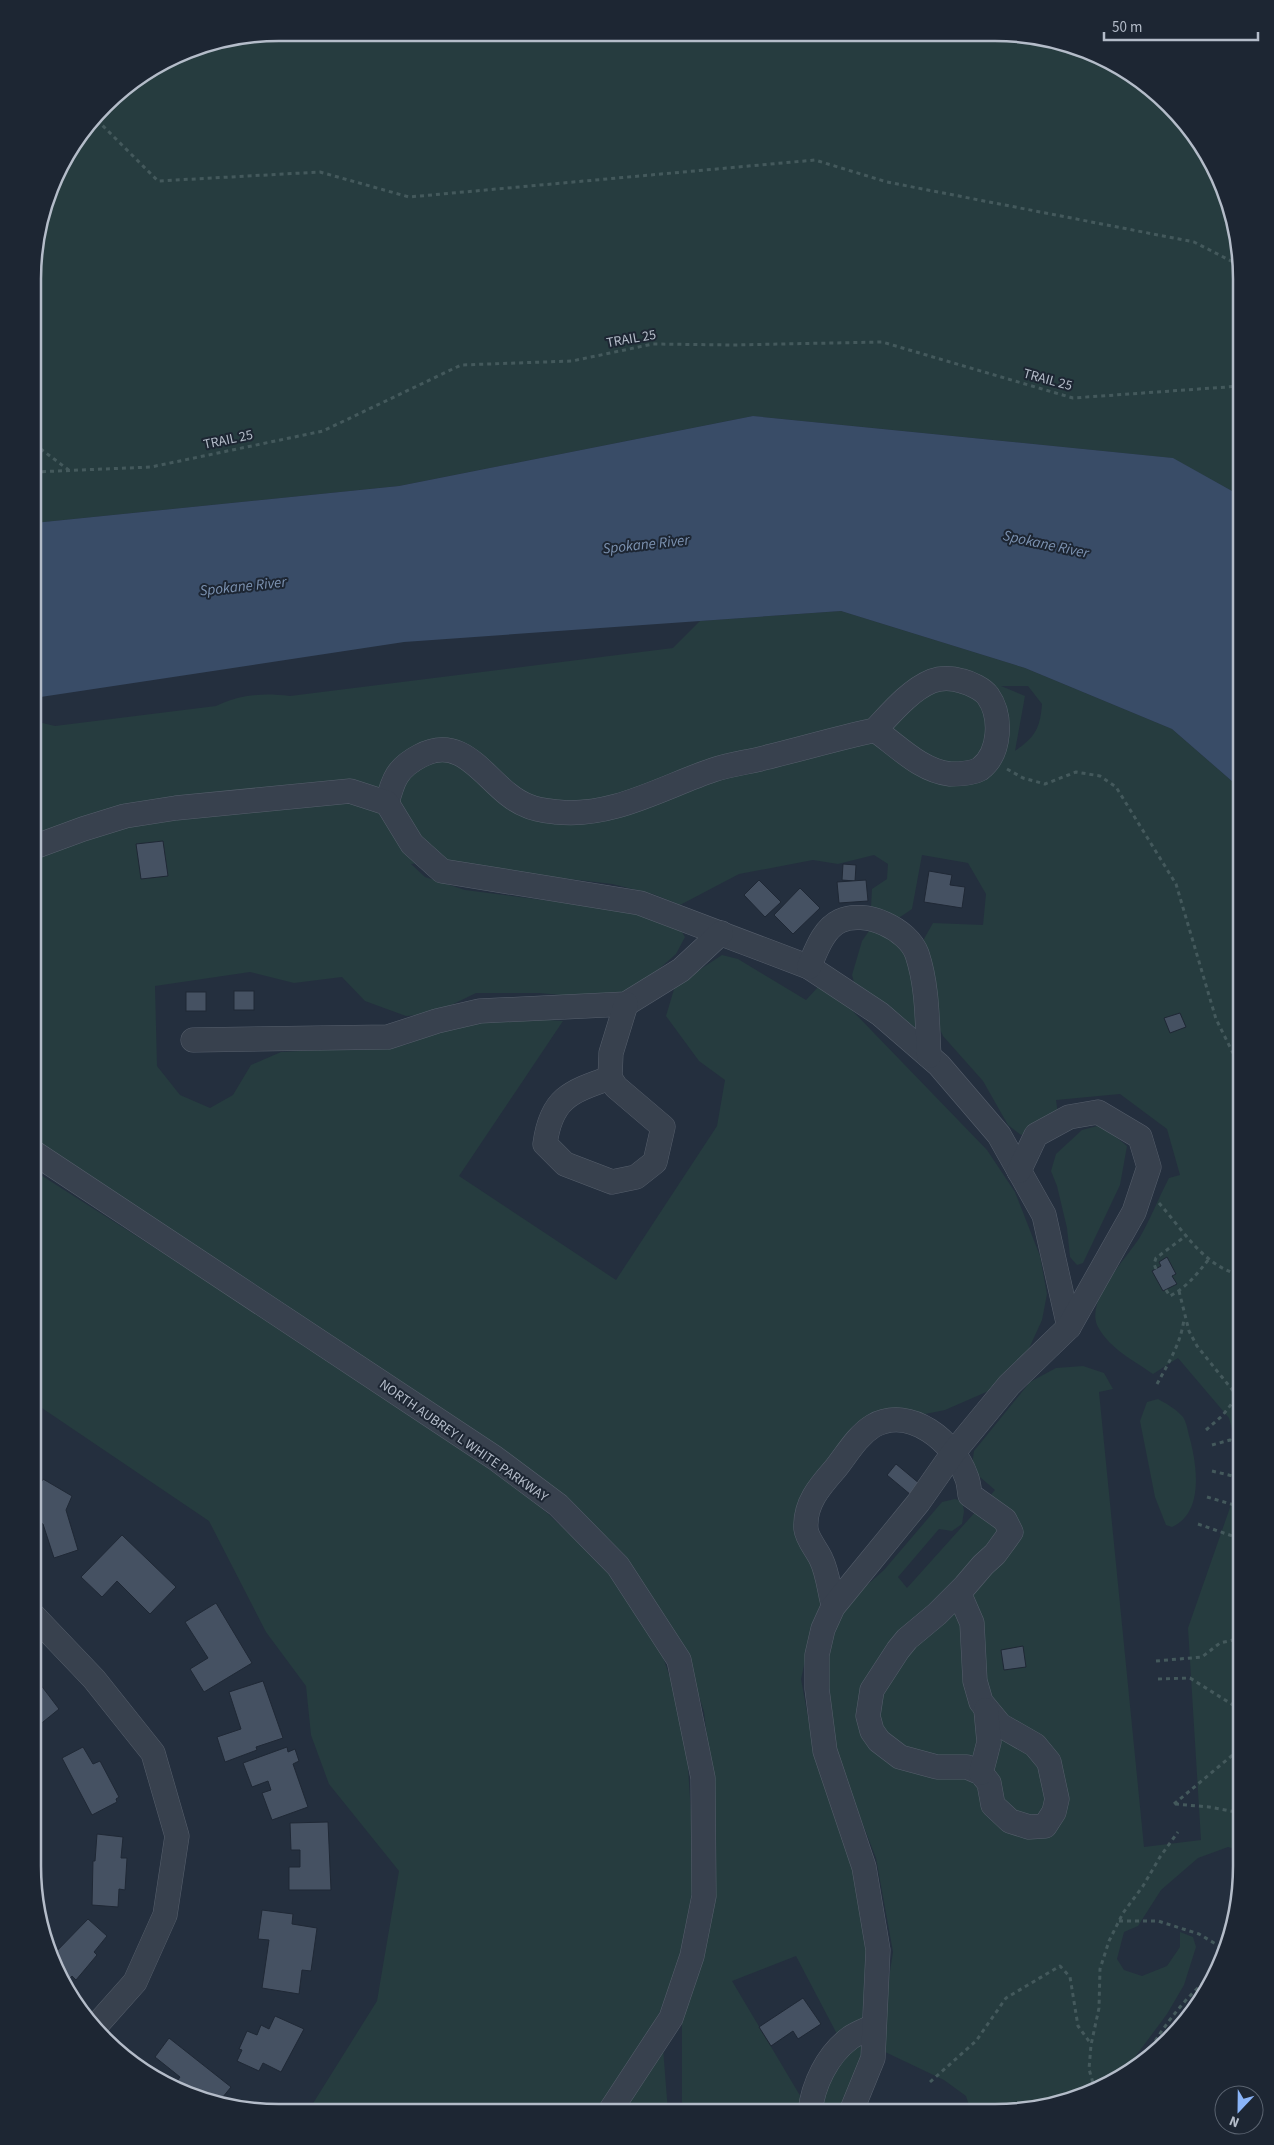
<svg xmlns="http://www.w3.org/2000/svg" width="1274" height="2145" viewBox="0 0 1274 2145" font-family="'Source Sans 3',sans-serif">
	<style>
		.green { fill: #263c3f; fill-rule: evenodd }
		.water { fill: #394c67 }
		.building { fill: #455162; stroke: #1f2835 }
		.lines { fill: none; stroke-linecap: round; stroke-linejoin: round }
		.minor-casing { stroke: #565f6c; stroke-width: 25 }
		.path { stroke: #44595c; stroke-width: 3; stroke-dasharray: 4 4; stroke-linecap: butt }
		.minor { stroke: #38414e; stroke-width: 24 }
		.labels { text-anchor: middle; stroke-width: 4; stroke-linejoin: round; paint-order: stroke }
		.street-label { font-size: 14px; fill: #b4bcc9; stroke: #1d2633 }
		.water-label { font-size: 15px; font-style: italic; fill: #7c92b1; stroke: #1d2633 }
		.rim { fill: none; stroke: #b4bcc9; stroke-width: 2.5 }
	</style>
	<rect width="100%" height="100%" fill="#242f3e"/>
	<g class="green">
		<path d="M 280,33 L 1027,35 L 1089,51 L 1145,84 L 1191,129 L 1223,185 L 1241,280 L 1241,496 L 1172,458 L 753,416 L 399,486 L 34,523 L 35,248 L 58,170 L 116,94 L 185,51 Z"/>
		<path d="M 841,611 L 1025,668 L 1172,729 L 1241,789 L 1241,1464 L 1229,1418 L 1178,1358 L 1153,1374 C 1133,1360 1110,1349 1098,1327 C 1084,1301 1127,1258 1140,1237 C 1151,1218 1159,1197 1169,1178 L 1180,1175 L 1167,1129 L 1120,1094 L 1056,1100 L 1058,1114 L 1033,1130 L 1021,1135 L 1008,1125 L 983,1081 L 943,1036 L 935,1019 L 920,946 L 933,923 L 983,925 L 986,894 L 968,863 L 922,855 L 912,909 L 897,919 L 871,907 L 872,889 L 887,879 L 888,864 L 874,855 L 838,864 L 813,860 L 739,874 L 680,905 L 653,894 L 612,884 L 492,870 L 448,860 L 411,864 L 425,877 L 465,890 L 597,907 L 649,915 L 680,929 L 685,937 L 676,954 L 642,984 L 616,1000 L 539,993 L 476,993 L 433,1014 L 406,1016 L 365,1001 L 342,977 L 294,983 L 250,972 L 155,986 L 157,1066 L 180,1095 L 210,1108 L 233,1095 L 251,1065 L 281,1052 L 405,1045 L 467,1022 L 525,1018 L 563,1021 L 459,1176 L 616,1280 L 717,1126 L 725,1080 L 699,1061 L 666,1016 L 675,986 L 722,955 L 738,959 L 806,1000 L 819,986 L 843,1001 L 987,1150 L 1015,1192 L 1040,1256 L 1047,1294 L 1042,1320 L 1026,1355 L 1000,1386 L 945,1410 L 925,1414 L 903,1410 L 804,1501 L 823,1596 L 812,1630 L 801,1679 L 814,1750 L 854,1868 L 869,1946 L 862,2019 L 838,2036 L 796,1956 L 732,1981 L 802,2099 L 803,2112 L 685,2112 L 682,2102 L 682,2020 L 712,1780 L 704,1712 L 686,1655 L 623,1559 L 33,1145 L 34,721 L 55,726 L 216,706 C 240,694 264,693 290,696 L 673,648 L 700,621 ZM 1001,686 L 1028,686 L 1042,704 C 1040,729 1035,737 1015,751 L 1025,696 Z"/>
		<path d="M 877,929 L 912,956 L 919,1030 L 855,986 L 852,975 L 862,941 L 869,931 Z"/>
		<path d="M 1101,1125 L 1127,1146 L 1120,1185 L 1083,1263 L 1077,1265 L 1070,1257 L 1067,1228 L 1057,1186 L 1051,1171 L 1056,1154 L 1082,1130 Z"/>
		<path d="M 33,1170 L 359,1378 L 533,1500 L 615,1576 L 661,1651 L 685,1722 L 693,1844 L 692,1892 L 680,1957 L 656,2022 L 599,2111 L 303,2111 L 312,2105 L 377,2001 L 399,1871 L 329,1784 L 311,1735 L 306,1686 L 266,1632 L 209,1521 L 33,1402 Z"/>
		<path d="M 1083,1366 L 1104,1373 L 1113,1389 L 1099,1392 L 1144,1847 L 1201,1840 L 1188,1628 L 1241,1476 L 1241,1851 L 1228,1847 L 1198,1858 L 1161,1890 L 1138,1926 L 1124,1932 L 1117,1959 L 1124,1970 L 1142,1976 L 1167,1966 L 1180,1947 L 1180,1932 L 1193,1937 L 1196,1947 L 1184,1985 L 1167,2014 L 1135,2057 L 1133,2068 L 1089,2094 L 995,2112 L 971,2112 L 966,2096 L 944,2080 L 883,2051 L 880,2036 L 893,1952 L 876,1858 L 833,1748 L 824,1677 L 828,1646 L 849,1601 L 884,1570 L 942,1502 L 955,1499 L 962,1501 L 964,1511 L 962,1524 L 952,1531 L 939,1529 L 898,1577 L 907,1588 L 995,1490 L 980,1477 L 972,1465 L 974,1451 L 1030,1382 L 1056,1368 Z"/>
		<path d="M 1158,1399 C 1167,1404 1176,1409 1183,1417 C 1187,1423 1188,1433 1190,1439 C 1197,1466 1204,1513 1172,1527 L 1166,1525 L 1155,1497 L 1140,1421 L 1147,1402 Z"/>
		<path d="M 864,2044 L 869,2050 L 845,2112 L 818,2112 L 823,2082 L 843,2054 Z"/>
		<path d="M 663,2048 L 668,2112 L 625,2111 Z"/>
	</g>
	<path class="water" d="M 753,416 L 1173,458 L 1241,496 L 1241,789 L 1172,729 L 1025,668 L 841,611 L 404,642 L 34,698 L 34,523 L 399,486 Z"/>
	<g class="building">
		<path d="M 163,841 L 168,876 L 141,879 L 136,844 Z"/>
		<path d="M 843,864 L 856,865 L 855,881 L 842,880 Z"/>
		<path d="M 929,871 L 952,875 L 950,885 L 965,887 L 962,908 L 924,902 Z"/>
		<path d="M 759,880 L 781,902 L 765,917 L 744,895 Z"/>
		<path d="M 866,880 L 868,901 L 839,903 L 837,882 Z"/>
		<path d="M 800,888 L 820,908 L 793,934 L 774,915 Z"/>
		<rect x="234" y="991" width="20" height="19"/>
		<rect x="186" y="992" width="20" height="19"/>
		<path d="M 1180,1013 L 1186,1027 L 1170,1033 L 1164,1018 Z"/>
		<path d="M 1167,1257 L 1176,1274 L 1172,1276 L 1177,1284 L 1163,1291 L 1152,1271 L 1161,1266 L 1159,1262 Z"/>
		<path d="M 896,1464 L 920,1484 L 911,1495 L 887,1475 Z"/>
		<path d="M 33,1477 L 42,1481 L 43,1479 L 72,1496 L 66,1510 L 78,1550 L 54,1558 L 43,1524 L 35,1520 L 33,1523 Z"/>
		<path d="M 122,1535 L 176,1587 L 150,1614 L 117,1581 L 102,1597 L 81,1577 Z"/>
		<path d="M 216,1603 L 252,1663 L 204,1692 L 190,1669 L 208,1658 L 185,1622 Z"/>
		<path d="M 1023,1646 L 1026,1667 L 1004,1670 L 1001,1650 Z"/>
		<path d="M 37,1680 L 59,1709 L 38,1726 L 33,1719 L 33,1683 Z"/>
		<path d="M 263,1681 L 283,1738 L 256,1747 L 257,1750 L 225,1762 L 217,1737 L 241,1729 L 229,1692 Z"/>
		<path d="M 83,1747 L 93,1764 L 100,1761 L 119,1797 L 116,1799 L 117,1802 L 92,1815 L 62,1758 Z"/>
		<path d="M 287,1747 L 288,1752 L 295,1749 L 299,1761 L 293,1764 L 308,1807 L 272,1820 L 262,1793 L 271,1790 L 268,1781 L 252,1787 L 243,1763 Z"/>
		<path d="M 328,1822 L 331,1890 L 289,1890 L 289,1867 L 300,1867 L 300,1850 L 291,1850 L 290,1823 Z"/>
		<path d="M 97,1834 L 123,1837 L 121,1858 L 127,1858 L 125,1890 L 119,1889 L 118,1907 L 92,1905 L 93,1861 L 95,1861 Z"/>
		<path d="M 262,1910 L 293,1914 L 292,1924 L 317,1928 L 311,1971 L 302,1970 L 299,1994 L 262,1988 L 269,1940 L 258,1939 Z"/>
		<path d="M 88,1919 L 107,1936 L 94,1952 L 97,1955 L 76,1980 L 72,1976 L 65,1984 L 51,1957 Z"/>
		<path d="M 803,1998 L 821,2024 L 798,2039 L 793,2031 L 771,2046 L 759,2027 Z"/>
		<path d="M 275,2016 L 304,2029 L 281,2072 L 263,2063 L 259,2071 L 237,2061 L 242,2050 L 239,2049 L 247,2031 L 257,2035 L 261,2025 L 269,2029 Z"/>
		<path d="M 169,2038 L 231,2087 L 218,2103 L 185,2094 L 170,2085 L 174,2081 L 176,2083 L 180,2077 L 155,2057 Z"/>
	</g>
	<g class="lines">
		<defs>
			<g id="minor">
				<path d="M 387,803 C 393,780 397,768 420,756 C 468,730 489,792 528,806 C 536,810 548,811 557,812 C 612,818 663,787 713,770 C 731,764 750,762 768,757 C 804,748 839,738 875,730 C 898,746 921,771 950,774 C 958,774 973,773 980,769 C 1001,753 1002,716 988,696 C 983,689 970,683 962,681 C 952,678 943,677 932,681 C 910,690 891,713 875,730"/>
				<path d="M 34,847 L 83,829 L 125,816 L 176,808 L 350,791 L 387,803 L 412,844 L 442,871 L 640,903 L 809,967 L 880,1014 L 939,1065 L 999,1135 L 1044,1215 L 1069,1327"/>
				<path d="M 809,967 C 816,951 823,929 840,921 C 865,909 908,929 917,954 C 928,987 927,1022 929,1056"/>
				<path d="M 193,1040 L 388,1037 L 437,1021 L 480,1011 L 626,1004 L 681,970 L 721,933"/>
				<path d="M 610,1078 C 569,1092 551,1099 545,1144 L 565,1164 L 612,1182 L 636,1177 L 655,1162 L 663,1127 L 616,1087 L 610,1078 L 611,1053 L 626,1004"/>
				<path d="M 33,1152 L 495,1458 L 558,1505 L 618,1566 L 679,1660 L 703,1778 L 704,1896 L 692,1956 L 671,2018 L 610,2111"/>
				<path d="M 832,1600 C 829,1587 827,1571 821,1559 C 817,1550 807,1539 806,1529 C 804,1504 820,1486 835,1469 C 847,1454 857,1436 873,1426 C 910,1405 954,1442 966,1476 C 969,1482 969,1489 970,1495 L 1005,1520 L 1011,1532 L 995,1554 L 983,1565 L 965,1586 L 937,1614 L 907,1639 L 898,1650 L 872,1690 L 868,1716 L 872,1731 L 879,1741 L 900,1757 L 937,1767 L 967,1767 L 981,1773 L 989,1783 L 993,1805 L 1010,1821 L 1029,1827 L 1045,1826 L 1054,1812 L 1057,1799 L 1049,1762 L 1035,1745 L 1000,1725 L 981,1702 L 975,1681 L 972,1623 L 959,1593"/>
				<path d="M 33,1615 L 94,1679 L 153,1753 L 177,1836 L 165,1915 L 135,1982 L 95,2027"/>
				<path d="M 981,1773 L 989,1742 L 986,1710"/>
				<path d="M 810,2112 C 813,2085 827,2055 850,2038 C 857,2033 866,2030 874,2026"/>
				<path d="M 851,2112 L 873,2058 L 878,1950 L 864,1867 L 825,1751 L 817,1689 L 817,1655 L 823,1629 L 833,1607 L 918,1503 L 953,1453 L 1009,1385 L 1069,1327 L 1134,1212 L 1149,1167 L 1140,1137 L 1098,1112 L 1069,1117 L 1036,1135 L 1019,1171"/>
			</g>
		</defs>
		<use href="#minor" class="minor-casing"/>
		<g class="path">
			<path d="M 97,120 L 158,181 L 320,172 L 409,197 L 815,160 L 887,182 L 1194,242 L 1239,265"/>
			<path d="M 34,444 L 70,471"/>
			<path d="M 34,472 L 151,467 L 323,431 L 461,365 L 572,361 L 653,344 L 732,345 L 882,342 L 1073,398 L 1241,386"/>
			<path d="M 1007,769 L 1023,778 L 1045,784 L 1076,772 L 1100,776 L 1116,787 L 1176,884 L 1216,1019 L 1241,1069"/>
			<path d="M 1159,1203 C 1183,1230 1204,1267 1241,1275"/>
			<path d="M 1156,1269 L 1154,1264 L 1156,1258 L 1187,1235"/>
			<path d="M 1166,1290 L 1170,1296 C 1187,1287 1197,1274 1209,1259"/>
			<path d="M 1179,1291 L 1189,1331 L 1197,1346 L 1238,1397 L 1241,1404"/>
			<path d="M 1157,1384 C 1169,1362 1181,1343 1184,1319"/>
			<path d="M 1206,1430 L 1222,1416 L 1241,1392"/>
			<path d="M 1212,1445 L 1230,1440 L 1241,1443"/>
			<path d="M 1212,1471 L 1241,1478"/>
			<path d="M 1207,1497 L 1241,1507"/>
			<path d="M 1198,1524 L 1241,1539"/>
			<path d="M 1156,1661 L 1202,1657 L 1220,1643 L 1233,1640"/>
			<path d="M 1158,1679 L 1190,1678 L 1241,1710"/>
			<path d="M 1174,1804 L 1241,1748"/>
			<path d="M 1175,1804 L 1209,1807 L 1241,1813"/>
			<path d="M 1119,1921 L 1158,1921 L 1199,1934 L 1226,1950"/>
			<path d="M 1144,2062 C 1155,2036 1188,1993 1211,1977"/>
			<path d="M 930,2082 L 976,2041 L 1006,1998 L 1060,1966 L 1070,1977 L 1078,2026 L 1091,2044"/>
			<path d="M 1095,2090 L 1089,2069 L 1091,2045 L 1099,2008 L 1100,1969 L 1109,1941 L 1123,1913 L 1143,1886 L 1160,1857 L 1178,1832"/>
		</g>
		<use href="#minor" class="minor"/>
	</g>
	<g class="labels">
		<g class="street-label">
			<text transform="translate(631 338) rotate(-10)" y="5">TRAIL 25</text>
			<text transform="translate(1048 379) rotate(15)" y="5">TRAIL 25</text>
			<text transform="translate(228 439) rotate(-12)" y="5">TRAIL 25</text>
			<text transform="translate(464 1440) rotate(35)" y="5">NORTH AUBREY L WHITE PARKWAY</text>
		</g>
		<g class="water-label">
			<text transform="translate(646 544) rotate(-6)" y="5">Spokane River</text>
			<text transform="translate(1046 544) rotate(12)" y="5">Spokane River</text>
			<text transform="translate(243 586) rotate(-6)" y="5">Spokane River</text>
		</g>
	</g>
	<path d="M0 0H1274V2145H0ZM279 41H995A238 238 0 0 1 1233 279V1866A238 238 0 0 1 995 2104H279A238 238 0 0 1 41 1866V279A238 238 0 0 1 279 41Z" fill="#1d2633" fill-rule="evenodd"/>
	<path class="rim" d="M279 41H995A238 238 0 0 1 1233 279V1866A238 238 0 0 1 995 2104H279A238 238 0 0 1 41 1866V279A238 238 0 0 1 279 41Z"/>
	<g transform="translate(1239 2110) rotate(202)"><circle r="24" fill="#1d2633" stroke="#59626f"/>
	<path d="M0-4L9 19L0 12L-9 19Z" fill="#8ab4f8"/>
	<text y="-8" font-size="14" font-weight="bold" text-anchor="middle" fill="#b4bcc9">N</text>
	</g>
	<path d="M1104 32v8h154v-8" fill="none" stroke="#b4bcc9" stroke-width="2.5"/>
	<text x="1112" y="32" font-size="15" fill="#b4bcc9" stroke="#1d2633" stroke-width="4" paint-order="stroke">50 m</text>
</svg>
